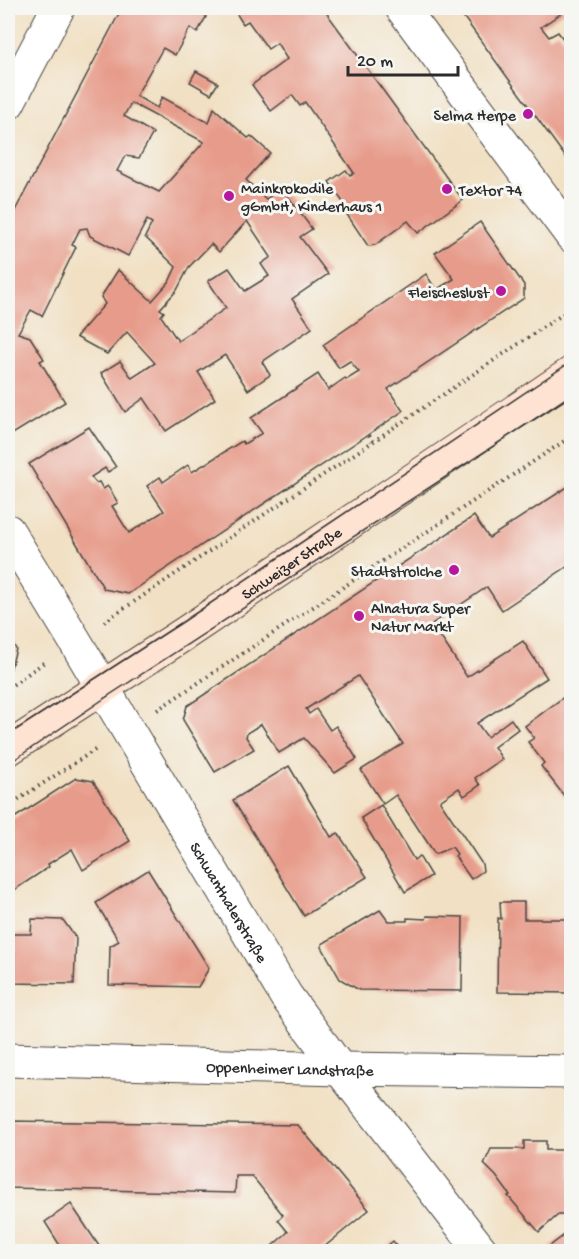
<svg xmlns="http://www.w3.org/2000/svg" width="579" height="1259" viewBox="0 0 579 1259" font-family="'Gochi Hand',sans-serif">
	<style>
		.building { fill: #e79c8b; fill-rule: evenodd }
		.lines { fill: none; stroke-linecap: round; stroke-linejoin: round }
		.street-casing { stroke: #494642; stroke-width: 35 }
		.secondary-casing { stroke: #494642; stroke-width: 35 }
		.path { stroke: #494642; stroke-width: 4; stroke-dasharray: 1.5 4.5; stroke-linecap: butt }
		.street { stroke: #fff; stroke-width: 33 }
		.secondary { stroke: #fee3d2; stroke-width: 33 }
		.tram { stroke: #2b2b2b; stroke-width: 1.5 }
		.poi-dot { fill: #b5179e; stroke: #f6f6f2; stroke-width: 2 }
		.labels { text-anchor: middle; stroke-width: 6; stroke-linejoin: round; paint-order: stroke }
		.poi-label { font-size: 16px; fill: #2b2b2b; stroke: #f6f6f2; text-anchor: end }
		.street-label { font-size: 16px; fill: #2b2b2b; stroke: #f6f6f2 }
	</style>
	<rect width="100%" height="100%" fill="#f6f6f2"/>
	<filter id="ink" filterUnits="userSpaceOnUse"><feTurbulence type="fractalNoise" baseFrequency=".0167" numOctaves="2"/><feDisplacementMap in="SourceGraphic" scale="12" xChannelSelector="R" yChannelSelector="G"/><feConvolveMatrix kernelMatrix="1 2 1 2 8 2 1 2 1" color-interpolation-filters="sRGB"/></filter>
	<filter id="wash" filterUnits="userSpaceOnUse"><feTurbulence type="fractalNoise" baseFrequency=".008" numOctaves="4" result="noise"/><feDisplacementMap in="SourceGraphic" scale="24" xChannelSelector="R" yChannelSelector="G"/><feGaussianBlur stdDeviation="1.35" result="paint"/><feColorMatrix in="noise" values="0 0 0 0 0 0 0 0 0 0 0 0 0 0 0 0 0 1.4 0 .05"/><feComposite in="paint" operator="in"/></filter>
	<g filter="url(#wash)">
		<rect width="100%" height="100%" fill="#f1e0c3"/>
		<g id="blocks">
			<g class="building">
				<path d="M 122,8 L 205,8 L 206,17 L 197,33 L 190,28 L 175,55 L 163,48 L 136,96 L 157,108 L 162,97 L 209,123 L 214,108 L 248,138 L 251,136 L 270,153 L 246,180 L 266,199 L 282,188 L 312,229 L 300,237 L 328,274 L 292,299 L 312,328 L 262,362 L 270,375 L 248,390 L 225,355 L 198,372 L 215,399 L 166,431 L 144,398 L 125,412 L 101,373 L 120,361 L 132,378 L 155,363 L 127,332 L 107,354 L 76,337 L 105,304 L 101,297 L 118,270 L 152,301 L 169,282 L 176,267 L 145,237 L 152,223 L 147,220 L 128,256 L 90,236 L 87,228 L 80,229 L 72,245 L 76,247 L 42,316 L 31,310 L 18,333 L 30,337 L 44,359 L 40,361 L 65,402 L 11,435 L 8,429 L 8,224 ZM 131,103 L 204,142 L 159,192 L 117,171 L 125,156 L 139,158 L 153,133 L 124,116 ZM 247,221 L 271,257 L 261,264 L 269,276 L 245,291 L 229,268 L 208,281 L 226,308 L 178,341 L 161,316 L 164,312 L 160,309 L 177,290 L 189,267 L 211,244 L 219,252 Z"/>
				<path d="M 233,8 L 323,8 L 463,200 L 418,233 L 408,221 L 375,245 L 368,246 L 342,207 L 345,205 L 329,182 L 346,170 L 350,175 L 354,173 L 305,102 L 300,106 L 292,95 L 271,111 L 252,85 L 287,59 L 277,43 L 268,49 L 248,21 L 243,24 Z"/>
				<path d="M 457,8 L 569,8 L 541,27 L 549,37 L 558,32 L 572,51 L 572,166 Z"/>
				<path d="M 196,71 L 218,83 L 211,94 L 190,82 Z"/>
				<path d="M 480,222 L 524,285 L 524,298 L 388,389 L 403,411 L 378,428 L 128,594 L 104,589 L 29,464 L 89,427 L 116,467 L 108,472 L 105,468 L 91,477 L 96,483 L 99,482 L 103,489 L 108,486 L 118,503 L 112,506 L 129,533 L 164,511 L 147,486 L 160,477 L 163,482 L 188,465 L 192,472 L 242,441 L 244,444 L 262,433 L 251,418 L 318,374 L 328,390 L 345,378 L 346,380 L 359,372 L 350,361 L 339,368 L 323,345 L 426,274 L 436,290 L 454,279 L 435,253 Z"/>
				<path d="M 572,484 L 572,561 L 570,562 L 571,564 L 502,610 L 487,587 L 432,624 L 467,677 L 523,641 L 547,678 L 477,723 L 487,737 L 511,719 L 518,729 L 494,747 L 502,759 L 475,778 L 480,785 L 464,796 L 459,788 L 440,801 L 482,864 L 483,871 L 471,879 L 455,856 L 457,854 L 452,847 L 435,854 L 396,795 L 383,804 L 361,770 L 403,744 L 358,676 L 306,709 L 309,714 L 316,709 L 330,730 L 336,726 L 357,759 L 335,773 L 304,738 L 279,753 L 261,724 L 247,733 L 246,737 L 254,749 L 215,772 L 183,720 L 187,706 L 474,516 L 489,538 Z"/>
				<path d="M 8,635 L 16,649 L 8,678 Z"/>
				<path d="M 572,691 L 572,806 L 541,766 L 544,763 L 528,742 L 534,738 L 525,726 Z"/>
				<path d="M 289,766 L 331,837 L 338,833 L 367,877 L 304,916 L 233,800 Z"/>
				<path d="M 76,778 L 93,781 L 130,841 L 83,870 L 72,849 L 48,864 L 49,867 L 8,894 L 8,822 Z"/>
				<path d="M 381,805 L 414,860 L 419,856 L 431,876 L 405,892 L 361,818 Z"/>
				<path d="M 148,870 L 209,968 L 198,987 L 109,985 L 110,946 L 119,941 L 96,903 Z"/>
				<path d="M 500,902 L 524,902 L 524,919 L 572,919 L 572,993 L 497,992 L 498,918 L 501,919 Z"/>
				<path d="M 380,910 L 388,921 L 407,921 L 407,918 L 426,919 L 427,916 L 463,917 L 462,991 L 359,990 L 340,979 L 322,947 L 322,944 Z"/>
				<path d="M 32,919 L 63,920 L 76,938 L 74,984 L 8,983 L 8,934 L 31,934 Z"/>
				<path d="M 8,1121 L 298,1125 L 369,1210 L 318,1252 L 265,1252 L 288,1232 L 278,1220 L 283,1215 L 252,1176 L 236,1176 L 235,1193 L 8,1188 Z"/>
				<path d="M 524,1141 L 546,1141 L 546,1150 L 572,1150 L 572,1215 L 558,1215 L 539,1232 L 508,1196 L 510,1195 L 496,1176 L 484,1164 L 491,1149 L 524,1149 Z"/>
				<path d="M 71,1204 L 103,1252 L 64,1252 L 45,1222 Z"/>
				<path d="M 572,1229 L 572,1252 L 554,1252 L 550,1246 Z"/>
				<path d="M 393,1241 L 402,1252 L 380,1252 Z"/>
			</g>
		</g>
	</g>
	<g filter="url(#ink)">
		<use href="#blocks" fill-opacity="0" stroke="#494642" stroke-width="1.5"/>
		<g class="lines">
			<defs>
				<g id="street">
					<path d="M 402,8 L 572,236"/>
					<path d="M 8,103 L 58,8"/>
					<path id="s1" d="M 8,531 L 75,641 L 286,996 L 340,1069 L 482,1252"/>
					<path id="s2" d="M 8,1060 L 340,1069 L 572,1072"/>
				</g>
				<g id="secondary">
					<path id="s3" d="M 8,749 L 187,632 L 572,373"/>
				</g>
			</defs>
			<use href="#street" class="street-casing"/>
			<use href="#secondary" class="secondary-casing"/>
			<g class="path">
				<path d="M 369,435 L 372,441"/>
				<path d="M 104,622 L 572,308"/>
				<path d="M 8,688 L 46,661"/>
				<path d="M 157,710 L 572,436"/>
				<path d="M 8,806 L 98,748"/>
			</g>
			<use href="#street" class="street"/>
			<use href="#secondary" class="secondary"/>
			<g class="tram">
				<path d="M 8,735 L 181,623 L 572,361"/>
				<path d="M 8,764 L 108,696 L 572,395"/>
			</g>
		</g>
	</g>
	<g class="poi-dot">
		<circle cx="528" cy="114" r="6"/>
		<circle cx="447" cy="189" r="6"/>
		<circle cx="229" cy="196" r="6"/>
		<circle cx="501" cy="291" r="6"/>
		<circle cx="454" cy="570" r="6"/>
		<circle cx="359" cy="616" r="6"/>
	</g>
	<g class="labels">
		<g class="poi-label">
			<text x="516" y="120">Selma Herpe</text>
			<text x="241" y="193" text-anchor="start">Mainkrokodile<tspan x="241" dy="18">gGmbH, Kinderhaus 1</tspan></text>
			<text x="459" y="195" text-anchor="start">Textor 74</text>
			<text x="489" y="297">Fleischeslust</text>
			<text x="442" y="576">Stadtstrolche</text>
			<text x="371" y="613" text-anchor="start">Alnatura Super<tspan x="371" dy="18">Natur Markt</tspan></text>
		</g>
		<g class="street-label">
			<text dy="6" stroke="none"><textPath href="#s3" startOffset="339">Schweizer Straße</textPath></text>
			<text dy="6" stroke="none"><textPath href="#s1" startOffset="432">Schwanthalerstraße</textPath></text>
			<text dy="6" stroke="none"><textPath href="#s2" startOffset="282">Oppenheimer Landstraße</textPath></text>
		</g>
	</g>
	<rect width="579" height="1259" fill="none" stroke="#f6f6f2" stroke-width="30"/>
	<path d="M348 66v9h110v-9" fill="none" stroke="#2b2b2b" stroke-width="3"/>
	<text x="357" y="66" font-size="18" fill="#2b2b2b" stroke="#f6f6f2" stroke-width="4.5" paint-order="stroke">20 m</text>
</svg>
